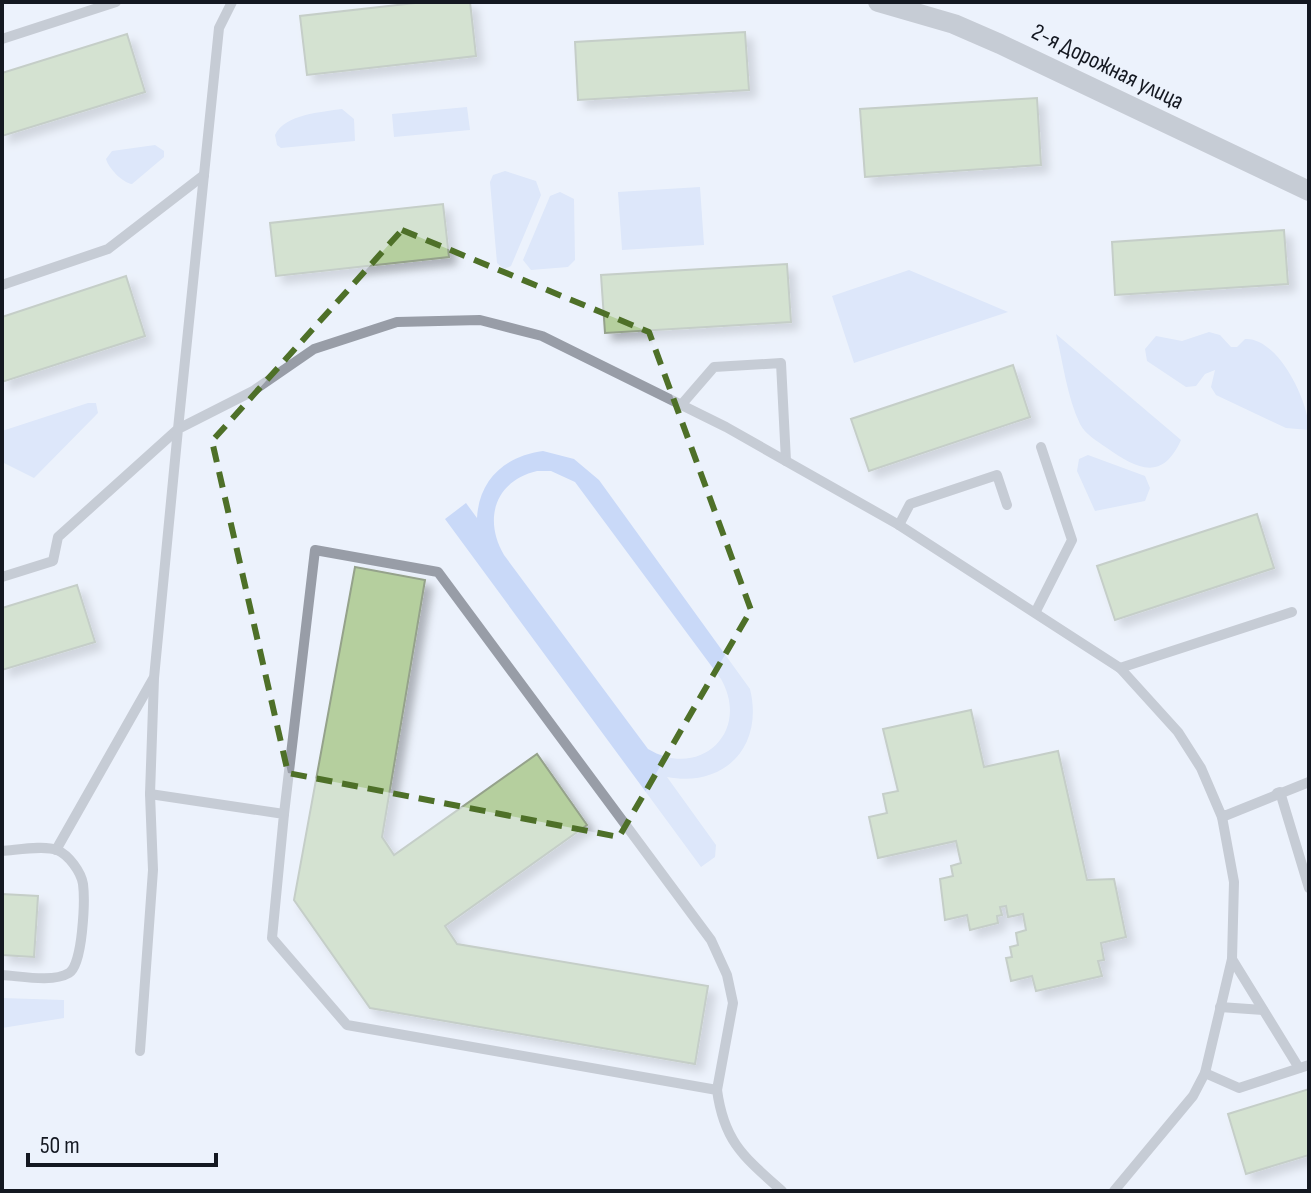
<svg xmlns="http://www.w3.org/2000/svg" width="1311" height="1193" viewBox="0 0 1311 1193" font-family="'Sofia Sans Condensed',sans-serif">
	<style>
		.green { fill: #c9d9f8; fill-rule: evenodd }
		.building { fill: #b5cf9e; stroke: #95a28b; stroke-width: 2; filter: url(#shadow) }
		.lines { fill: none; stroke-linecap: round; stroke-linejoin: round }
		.lane { stroke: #989da7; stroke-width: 10 }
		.street { stroke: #989da7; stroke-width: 20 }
		.marked { fill: none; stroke: #4e7028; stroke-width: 6; stroke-dasharray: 16 10; stroke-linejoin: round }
		.labels { text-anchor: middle; stroke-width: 6; stroke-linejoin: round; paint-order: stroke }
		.street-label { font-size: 24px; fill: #141821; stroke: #ecf2fc }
	</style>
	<defs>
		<filter id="shadow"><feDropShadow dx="7" dy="7" stdDeviation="4" flood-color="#0004"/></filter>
	</defs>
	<rect width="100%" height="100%" fill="#ecf2fc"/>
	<g class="green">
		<path d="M 467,107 L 470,130 L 394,137 L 392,114 Z"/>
		<path d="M 342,109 L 354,119 L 355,141 L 281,148 L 277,145 L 275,135 C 285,114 322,112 342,109 Z"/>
		<path d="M 155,145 L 164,151 L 164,157 L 132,184 C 123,183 109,169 106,159 L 112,151 Z"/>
		<path d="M 505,171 L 536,181 L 541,195 L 511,266 L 504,269 L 497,263 L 490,182 L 493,175 Z"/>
		<path d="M 700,187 L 704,245 L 622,250 L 618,192 Z"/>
		<path d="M 560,192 L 574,199 L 575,260 L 568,267 L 531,270 L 523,260 L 550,196 Z"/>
		<path d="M 909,270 L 1008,312 L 854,363 L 832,296 Z"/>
		<path d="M 1209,332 L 1220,335 L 1231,347 L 1237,347 L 1245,339 C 1278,337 1309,402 1309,430 L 1286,428 L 1216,395 L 1211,387 L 1215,370 L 1205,374 L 1196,386 L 1186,387 L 1147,361 L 1145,349 L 1156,336 L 1182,341 Z"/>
		<path d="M 1056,334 L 1181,440 C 1162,482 1137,469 1107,448 C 1097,441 1086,435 1080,424 C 1067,397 1063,362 1056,334 Z"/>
		<path d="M 88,403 L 96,403 L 98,413 L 34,478 L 2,462 L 2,431 Z"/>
		<path d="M 543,451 L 574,459 L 599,480 L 750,689 C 764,746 725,788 667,777 L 716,845 L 715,857 L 701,867 L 445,519 L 466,503 L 477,518 C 479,479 506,456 543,451 ZM 537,471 L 551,471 L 575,482 L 721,679 C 751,732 700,780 648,749 L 504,555 C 483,519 495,481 537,471 Z"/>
		<path d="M 1088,455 L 1145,476 L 1150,488 L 1145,501 L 1095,511 L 1077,471 L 1079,459 Z"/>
		<path d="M 2,998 L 64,1000 L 64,1018 L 2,1028 Z"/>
	</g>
	<g class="building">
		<path d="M 424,2 L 470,2 L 476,56 L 307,75 L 300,16 Z"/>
		<path d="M 745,32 L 749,90 L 578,100 L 575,42 Z"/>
		<path d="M 127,34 L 145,92 L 2,136 L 2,73 Z"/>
		<path d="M 1037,98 L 1041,165 L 865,177 L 860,109 Z"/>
		<path d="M 443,204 L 449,257 L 276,276 L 270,223 Z"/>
		<path d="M 1284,230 L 1288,284 L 1115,295 L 1112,242 Z"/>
		<path d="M 787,264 L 791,322 L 605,333 L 601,275 Z"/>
		<path d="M 126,276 L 145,336 L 2,382 L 2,317 Z"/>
		<path d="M 1013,365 L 1030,417 L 869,471 L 851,419 Z"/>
		<path d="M 1257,514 L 1274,568 L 1115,620 L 1097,566 Z"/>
		<path d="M 355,567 L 425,580 L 382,837 L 394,855 L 537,754 L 587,825 L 445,926 L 457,944 L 708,986 L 695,1064 L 370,1008 L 294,900 Z"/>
		<path d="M 77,585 L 95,642 L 2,670 L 2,608 Z"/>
		<path d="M 971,710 L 984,767 L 1058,751 L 1087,880 L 1114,879 L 1126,937 L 1101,943 L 1104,960 L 1098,961 L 1102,976 L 1036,991 L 1032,976 L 1011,981 L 1006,958 L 1012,957 L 1010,947 L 1018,945 L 1016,933 L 1026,930 L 1023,914 L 1008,917 L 1006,906 L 1000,907 L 1002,915 L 997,916 L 998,923 L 970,930 L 967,915 L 945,920 L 940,879 L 953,876 L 951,866 L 961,863 L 956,841 L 878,858 L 869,817 L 887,813 L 883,794 L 898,791 L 883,729 Z"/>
		<path d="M 2,894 L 38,896 L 34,957 L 2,955 Z"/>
		<path d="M 1309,1089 L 1309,1155 L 1246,1174 L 1228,1114 Z"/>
	</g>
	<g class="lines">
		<g class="lane">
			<path d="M 2,39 L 116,2"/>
			<path d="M 2,285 L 108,249 L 204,175"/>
			<path d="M 682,404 L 714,367 L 781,363 L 786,461"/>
			<path d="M 899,525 L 910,504 L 997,475 L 1007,505"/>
			<path d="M 2,577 L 53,561 L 58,537 L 178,429 L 219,28 L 232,2"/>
			<path d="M 1036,611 L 1072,540 L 1041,447"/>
			<path d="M 1120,668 L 1292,612"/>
			<path d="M 1277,793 L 1280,792 L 1309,888"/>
			<path d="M 150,794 L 284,814 L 272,938 L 347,1025 L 717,1090 C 724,1142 744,1157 782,1191"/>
			<path d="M 284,814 L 315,550 L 438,572 L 711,940 L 727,975 L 733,1003 L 717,1090"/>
			<path d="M 56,850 L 153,679"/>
			<path d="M 2,851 C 17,850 44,845 57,850 C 69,855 81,872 83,884 C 85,900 83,965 69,973 C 52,983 21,976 2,975"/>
			<path d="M 1232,959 L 1299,1068"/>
			<path d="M 1220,1007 L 1263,1010"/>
			<path d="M 140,1051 L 153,870 L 150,794 L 154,678 L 178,429 L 253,391 L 314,349 L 397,322 L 480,320 L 542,336 L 726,427 L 899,525 L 1120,668 L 1178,732 L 1201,768 L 1222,817 L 1309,782"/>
			<path d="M 1205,1073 L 1239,1088 L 1309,1065"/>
			<path d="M 1114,1191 L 1193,1096 L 1205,1073 L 1232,959 L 1234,882 L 1222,817 L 1225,815"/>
		</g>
		<path class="street" d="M 878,2 L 954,24 L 1000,44 L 1309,191"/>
	</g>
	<path d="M0 0H1311V1193H0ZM 402,230 L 649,332 L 751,610 L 619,837 L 288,773 L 212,441 Z" fill="#ecf2fc" fill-opacity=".55" fill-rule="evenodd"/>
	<path class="marked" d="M 402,230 L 649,332 L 751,610 L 619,837 L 288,773 L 212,441 Z"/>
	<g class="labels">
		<g class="street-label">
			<text transform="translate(1108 66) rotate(26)" y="8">2-я Дорожная улица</text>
		</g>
	</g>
	<rect width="1311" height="1193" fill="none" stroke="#141821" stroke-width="8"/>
	<path d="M28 1153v12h188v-12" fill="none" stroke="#141821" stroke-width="4"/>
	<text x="40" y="1153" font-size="24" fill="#141821" stroke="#ecf2fc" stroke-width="6" paint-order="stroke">50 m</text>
</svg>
